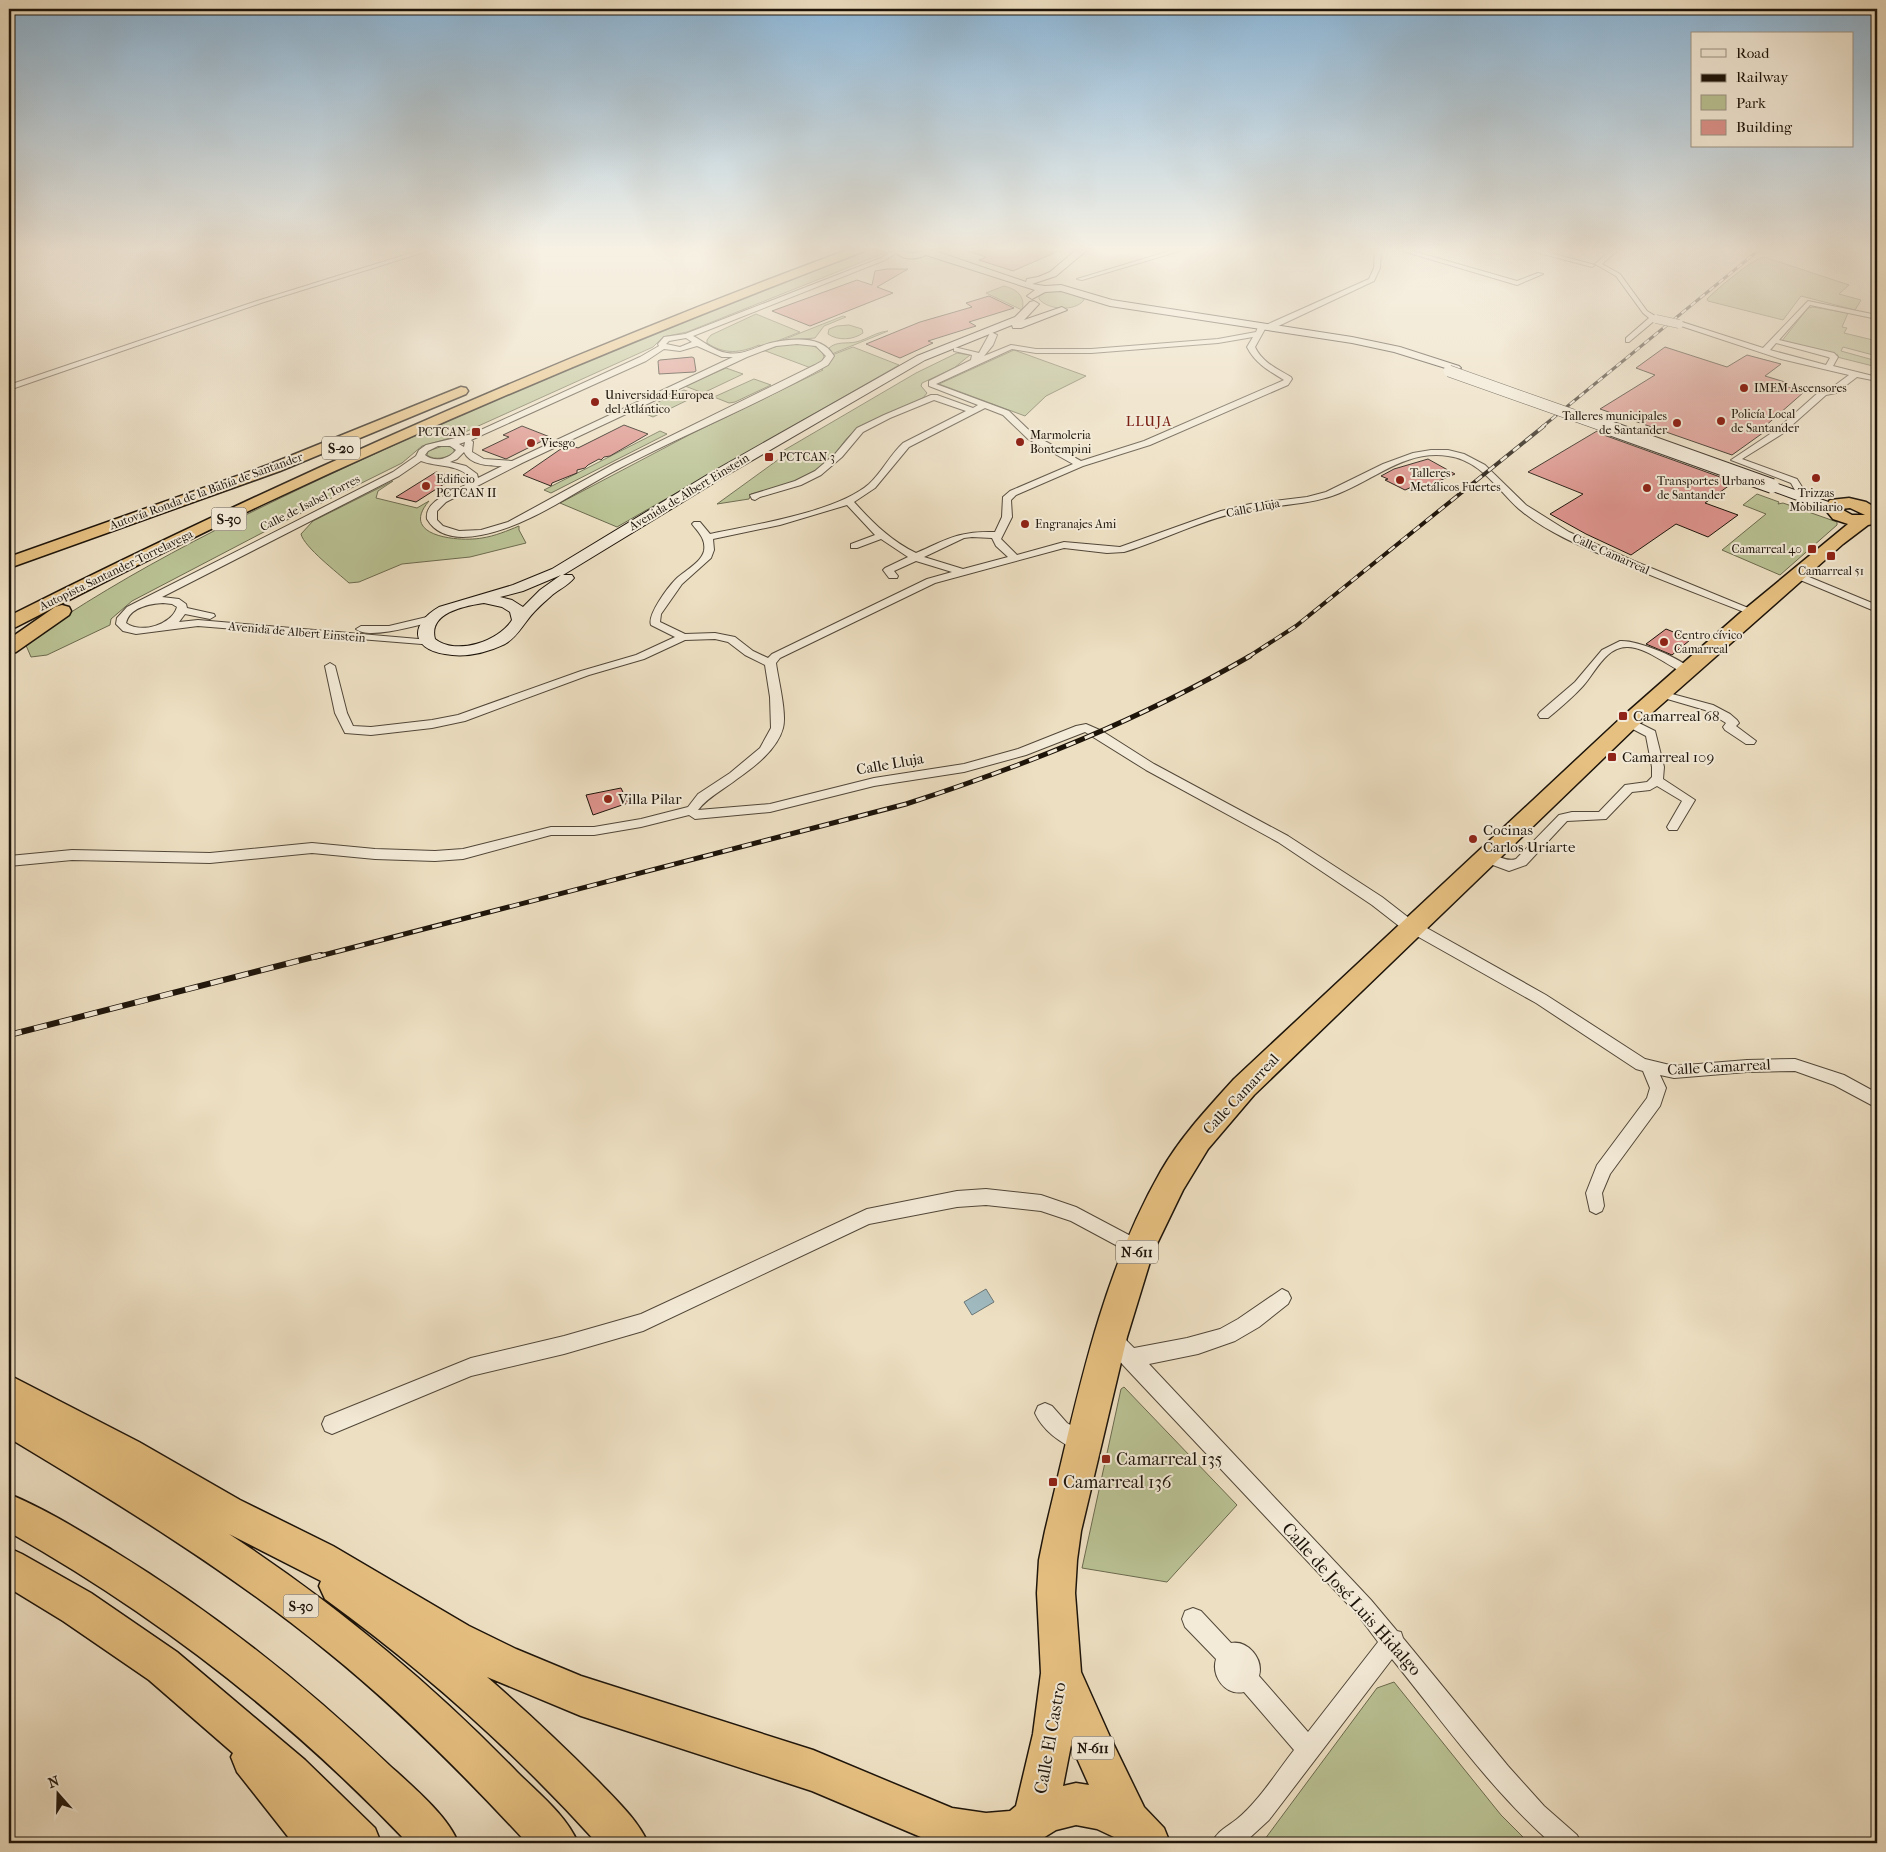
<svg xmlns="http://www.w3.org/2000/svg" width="1886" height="1852" viewBox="0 0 1886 1852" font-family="'IM FELL French Canon',serif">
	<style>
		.green { fill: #b9c193; stroke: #6b6a4e }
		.water { fill: #9fb9bf; stroke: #6b7777 }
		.building { fill: #dc928b; stroke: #1d140a }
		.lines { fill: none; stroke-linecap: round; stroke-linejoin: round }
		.street-casing { stroke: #514738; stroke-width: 2 }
		.secondary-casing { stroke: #1d140a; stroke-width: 2 }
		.highway-casing { stroke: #1d140a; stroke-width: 3 }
		.street { fill: #f3ead7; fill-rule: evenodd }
		.secondary { fill: #f3ead7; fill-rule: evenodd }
		.highway { fill: #e6c081; fill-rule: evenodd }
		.rail-far3-casing { stroke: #1d140a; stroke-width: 3 }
		.rail-far2-casing { stroke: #1d140a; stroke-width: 4 }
		.rail-far1-casing { stroke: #1d140a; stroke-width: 5 }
		.rail-casing { stroke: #1d140a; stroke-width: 6 }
		.rail-far3 { stroke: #f3ead7; stroke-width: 2; stroke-dasharray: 6; stroke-linecap: butt }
		.rail-far2 { stroke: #f3ead7; stroke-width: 2.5; stroke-dasharray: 8; stroke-linecap: butt }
		.rail-far1 { stroke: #f3ead7; stroke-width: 3; stroke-dasharray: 10; stroke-linecap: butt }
		.rail { stroke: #f3ead7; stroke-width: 4.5; stroke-dasharray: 13; stroke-linecap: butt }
		.street-bridge-casing { stroke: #514738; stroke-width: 9; stroke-linecap: butt }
		.secondary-bridge-far1-casing { stroke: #1d140a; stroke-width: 12; stroke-linecap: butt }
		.secondary-bridge-casing { stroke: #1d140a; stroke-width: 16; stroke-linecap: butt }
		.street-bridge { stroke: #f3ead7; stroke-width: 8 }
		.secondary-bridge-far1 { stroke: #f3ead7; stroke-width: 11 }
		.secondary-bridge { stroke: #f3ead7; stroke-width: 14 }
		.poi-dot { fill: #8f2418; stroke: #f3ead7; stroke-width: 2 }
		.labels { text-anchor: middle; stroke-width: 4; stroke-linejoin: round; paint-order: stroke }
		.far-poi-label { font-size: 12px; fill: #1d140a; stroke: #f3ead7; text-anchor: start }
		.far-street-label { font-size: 12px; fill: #1d140a; stroke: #f3ead7 }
		.far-neighbourhood-label { font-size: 14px; letter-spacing: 1px; fill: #7a1f14; stroke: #f3ead7 }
		.shield { fill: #f3ead7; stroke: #5d5448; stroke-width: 1 }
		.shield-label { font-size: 14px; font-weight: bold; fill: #1d140a }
		.poi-label { font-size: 15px; fill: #1d140a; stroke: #f3ead7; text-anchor: start }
		.street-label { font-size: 15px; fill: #1d140a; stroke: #f3ead7 }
		.near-poi-label { font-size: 18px; fill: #1d140a; stroke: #f3ead7; text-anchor: start }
		.near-street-label { font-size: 18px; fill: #1d140a; stroke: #f3ead7 }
	</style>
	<rect width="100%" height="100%" fill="#eddfc2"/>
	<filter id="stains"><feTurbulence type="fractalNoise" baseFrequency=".004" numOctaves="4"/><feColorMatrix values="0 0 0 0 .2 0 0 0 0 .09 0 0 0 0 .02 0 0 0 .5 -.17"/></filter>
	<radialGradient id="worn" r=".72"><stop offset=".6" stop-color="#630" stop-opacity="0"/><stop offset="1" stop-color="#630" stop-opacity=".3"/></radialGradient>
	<g class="green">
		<path d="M 868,250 L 892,250 L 687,332 L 663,337 L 653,347 L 454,437 L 422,446 L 402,463 L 281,523 L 132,601 L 111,619 L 110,625 L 47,655 L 31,657 L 25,643 C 133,567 251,511 370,456 C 534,381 699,313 868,250 Z"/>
		<path d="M 1764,257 L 1849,285 L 1839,294 L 1861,300 L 1855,310 L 1801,296 L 1783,320 L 1708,301 L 1707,299 C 1717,289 1752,259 1764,257 Z"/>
		<path d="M 1004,286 C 1016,289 1026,296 1022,310 L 986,293 Z"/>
		<path d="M 1059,290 L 1083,297 L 1084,300 C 1075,312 1048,310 1039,299 L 1039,296 L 1046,292 Z"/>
		<path d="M 1813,307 L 1848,313 L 1842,327 L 1847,328 L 1844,333 L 1877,341 L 1877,356 L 1843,347 L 1841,351 L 1877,361 L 1877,367 L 1837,357 L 1838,355 L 1781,342 L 1808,308 Z"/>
		<path d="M 756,314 L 800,332 L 762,347 L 759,345 C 740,353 725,355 707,343 L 707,340 L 711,335 Z"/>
		<path d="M 843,316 L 846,317 L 824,326 L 815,338 L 780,341 Z"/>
		<path d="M 849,325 L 862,329 L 863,333 C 853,340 838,341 828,334 L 829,329 L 837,326 Z"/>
		<path d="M 888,331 L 832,354 L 829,348 C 837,341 846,344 856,342 C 868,339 876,332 888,331 Z"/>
		<path d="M 790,343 C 802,344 820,343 824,357 L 821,363 L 811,368 L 763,350 Z"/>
		<path d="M 853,347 L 899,365 L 617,527 L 560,503 L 689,435 L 823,370 L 820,368 L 830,362 L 832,355 Z"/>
		<path d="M 1014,350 L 1086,376 L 1046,396 L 1025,416 L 939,384 Z"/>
		<path d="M 957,353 L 970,355 L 954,368 L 922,383 L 921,386 L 927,393 L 923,398 L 856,430 C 843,439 838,453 828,463 C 808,481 776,488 751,494 L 749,499 L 717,504 L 786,454 L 781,452 L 916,373 Z"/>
		<path d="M 726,368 L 743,374 L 703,393 L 685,386 Z"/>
		<path d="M 754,379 L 771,385 L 735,402 L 729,403 L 714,397 Z"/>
		<path d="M 684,390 L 698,395 L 653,417 L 639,411 Z"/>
		<path d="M 660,431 L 667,434 L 551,493 L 544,490 Z"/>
		<path d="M 443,446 L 452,447 L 455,452 C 447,458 435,461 427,455 L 428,451 Z"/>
		<path d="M 393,481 L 378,491 L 376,498 L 417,508 L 429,501 C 398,537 460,542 482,538 C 495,536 507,531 519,526 L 519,530 L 526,543 L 470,557 L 402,564 L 359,582 L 349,583 C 338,573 304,547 301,534 L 313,521 Z"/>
		<path d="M 1757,494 L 1779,502 L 1778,504 L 1783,503 L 1837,522 L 1837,525 L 1780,575 L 1722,550 L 1766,514 L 1743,505 Z"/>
		<path d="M 1124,1387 L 1237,1505 L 1167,1582 L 1082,1568 L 1121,1389 Z"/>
		<path d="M 1394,1682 L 1501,1815 L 1529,1843 L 1262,1843 L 1377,1688 Z"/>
	</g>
	<path class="water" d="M 986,1289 L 994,1302 L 972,1315 L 964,1302 Z"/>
	<g class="building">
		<path d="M 964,250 L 1061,250 L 1013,271 L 979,260 L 986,257 Z"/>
		<path d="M 887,269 L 908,269 L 877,287 L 893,293 L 810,326 L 772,311 L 857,280 L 872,285 L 875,271 Z"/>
		<path d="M 989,296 L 1014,308 L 969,322 L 976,326 L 928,341 L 933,343 L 900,358 L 866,344 L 920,322 L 972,307 L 966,303 Z"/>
		<path d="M 1665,347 L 1727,367 L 1747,355 L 1781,364 L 1765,376 L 1785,382 L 1781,385 L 1804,392 L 1763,428 L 1767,430 L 1732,455 L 1600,409 L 1655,375 L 1636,368 Z"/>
		<path d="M 692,357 L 694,358 L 696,371 L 694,372 L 659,374 L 658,361 L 660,360 Z"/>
		<path d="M 624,425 L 648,434 L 610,456 L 604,457 L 601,460 L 599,459 L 588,465 L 585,468 L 577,470 L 577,473 L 552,483 L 551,486 L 523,475 L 568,444 L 578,448 Z"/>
		<path d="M 522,426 L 550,437 L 506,459 L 482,450 L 509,437 L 503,435 Z"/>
		<path d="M 1597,431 L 1601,434 L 1734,482 L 1705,503 L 1738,515 L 1708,537 L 1676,524 L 1631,555 L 1586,534 L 1550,514 L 1583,494 L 1528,472 Z"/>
		<path d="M 1428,459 L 1455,474 L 1420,489 L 1414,486 L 1405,490 L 1385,480 L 1388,479 L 1381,476 L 1394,469 Z"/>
		<path d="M 436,472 L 455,477 L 416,502 L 396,497 Z"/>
		<path d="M 1666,629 L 1671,631 L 1690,640 L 1672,655 L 1646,644 Z"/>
		<path d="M 621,788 L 628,803 L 593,815 L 586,795 Z"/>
	</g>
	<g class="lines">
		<defs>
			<g id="street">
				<path d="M 421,250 L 431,250 L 261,303 L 9,390 L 9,385 L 257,301 Z"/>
				<path d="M 894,250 L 900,251 L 885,260 L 693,336 C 703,341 714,351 727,353 C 745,356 758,345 775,342 C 795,338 823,336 834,356 L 828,365 C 761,403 689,432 620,468 C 577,490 530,526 481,535 C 461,539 438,538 427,519 C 424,500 454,492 467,484 L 469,476 C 456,464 437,467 421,461 L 399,476 L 162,597 L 179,599 L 186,604 L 187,608 L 214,614 L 215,616 L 210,619 L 185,614 L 179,622 L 198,620 L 430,640 L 434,641 L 435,643 L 434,645 L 198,626 L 136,634 L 123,631 L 116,624 L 117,618 L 127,607 L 393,472 L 416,456 L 419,450 L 426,445 L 472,434 L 640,357 L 659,346 L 658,344 L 664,337 L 685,334 L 881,258 ZM 686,338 L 692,342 L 680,347 L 666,344 L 669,341 ZM 797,344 L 816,346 L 826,356 L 822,361 L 815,365 L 614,464 L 508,522 L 481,530 L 459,531 L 443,526 L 437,520 L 437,511 L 446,502 L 522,463 L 747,357 L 776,346 ZM 697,346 L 722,357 L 733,357 L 512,461 L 484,459 L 472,452 L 473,442 L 471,440 L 646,361 L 664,349 L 680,351 ZM 465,442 L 464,447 L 459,444 ZM 438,446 L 450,446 L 456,450 C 449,459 435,463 425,455 L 428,451 ZM 464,452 C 470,465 489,466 502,466 L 478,478 L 477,474 L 466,466 L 450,462 L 457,459 ZM 163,603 L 172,604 L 177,607 C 172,625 141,634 126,623 C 130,607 149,604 163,603 Z"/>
				<path d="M 1173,250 L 1183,250 L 1082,280 L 1077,279 Z"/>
				<path d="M 1375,250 L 1381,250 L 1380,268 L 1374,281 L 1272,329 L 1266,329 L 1266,325 L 1369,279 L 1374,268 Z"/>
				<path d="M 1399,250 L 1409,250 L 1517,281 L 1538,273 L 1543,274 L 1517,285 Z"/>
				<path d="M 1528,250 L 1539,250 L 1595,265 L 1592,267 Z"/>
				<path d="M 1611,250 L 1618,250 L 1602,264 L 1620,274 L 1647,311 L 1660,319 L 1654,321 L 1629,342 L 1626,342 L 1626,338 L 1649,318 L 1643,313 L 1616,276 L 1595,264 Z"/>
				<path d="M 1808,301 L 1877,315 L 1877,319 L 1810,305 L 1779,340 L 1834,353 L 1838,357 L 1833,366 L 1877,377 L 1877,381 L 1857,377 L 1836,393 L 1826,395 L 1782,434 L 1742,459 L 1797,479 L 1804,490 L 1799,493 L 1796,492 L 1791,483 L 1731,460 L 1776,430 L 1820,391 L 1830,389 L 1849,375 L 1781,359 L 1675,324 L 1682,322 L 1763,348 ZM 1776,343 L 1828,357 L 1830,358 L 1826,365 L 1770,350 Z"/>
				<path d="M 1258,327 L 1265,329 L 1255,347 C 1262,362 1277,369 1291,377 L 1292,379 L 1288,385 L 1150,445 L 1083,466 L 1016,495 L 1011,500 L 1012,517 L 1001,539 L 1017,555 L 1064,542 L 1120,547 L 1221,511 L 1250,504 L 1307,497 L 1326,492 L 1383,464 L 1413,453 L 1431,450 L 1448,450 L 1464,454 L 1485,465 L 1526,505 L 1569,532 L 1634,561 L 1758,612 L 1753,615 L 1749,614 C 1704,596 1658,579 1612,559 C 1580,546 1546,532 1519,509 C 1497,489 1480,460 1448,456 C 1404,449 1371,483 1332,496 C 1302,506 1269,505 1239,512 C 1199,521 1163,540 1124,552 L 1107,553 L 1064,548 L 935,583 L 780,658 L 776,663 C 778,679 787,713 783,728 C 777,750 754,767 737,779 C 723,790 709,796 698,810 L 770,804 L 874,778 L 964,764 L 1018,749 L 1076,726 L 1086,724 L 1102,731 L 1154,764 L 1288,836 L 1382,897 L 1409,918 L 1546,995 L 1645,1059 L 1674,1066 L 1747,1060 L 1795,1059 L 1844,1075 L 1877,1093 L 1877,1108 L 1834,1085 L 1795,1071 L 1747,1072 L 1674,1078 L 1660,1075 L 1666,1088 L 1660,1106 L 1610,1174 L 1602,1193 L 1604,1206 L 1602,1211 L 1596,1214 L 1590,1211 L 1586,1193 L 1597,1165 L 1647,1098 L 1650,1088 L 1643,1071 L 1636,1069 L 1536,1003 L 1399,926 L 1372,905 L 1278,842 L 1146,770 L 1085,732 L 1026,755 L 964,772 L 874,786 L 770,812 L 695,819 L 689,815 L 641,827 L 594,835 L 551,835 L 463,859 L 435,861 L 375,859 L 312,853 L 210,863 L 72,860 L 9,866 L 9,856 L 72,850 L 210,853 L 312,843 L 375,849 L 435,851 L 463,849 L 551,827 L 594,827 L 641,819 L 688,807 L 698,794 L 730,773 L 760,748 L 771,728 L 770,697 L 765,665 L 745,655 L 728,642 L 715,639 L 685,640 L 644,659 L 589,675 L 465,721 L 432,728 L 371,735 L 345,733 L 335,713 L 325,666 L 330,663 L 335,666 L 347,713 L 353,726 L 371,727 L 432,720 L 458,715 L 581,671 L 636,655 L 675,637 L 651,625 C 647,615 668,587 676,579 C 684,571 701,563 704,551 C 706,539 699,533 692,524 L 694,522 L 700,522 L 710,534 C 753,525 837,512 869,484 C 882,472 890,455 903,443 L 966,411 L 934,400 L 890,418 L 863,432 L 842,457 L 821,475 L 801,485 L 760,497 L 755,500 L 752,499 L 750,495 L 795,481 L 815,471 L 835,454 L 857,428 L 884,415 L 931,395 L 937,395 L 973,408 L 978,405 L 929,386 L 929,381 L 971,360 L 972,355 L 954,351 L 954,347 L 979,353 L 990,333 L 993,333 L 997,335 L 993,345 L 984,356 L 1011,345 L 1036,349 L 1091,349 L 1218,339 L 1256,332 ZM 1253,337 L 1247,347 C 1255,363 1269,371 1284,380 L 1282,381 L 1144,441 L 1081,461 L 1034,435 L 1009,411 L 936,384 L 1012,349 L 1036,353 L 1091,353 L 1218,343 ZM 985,408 L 1003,415 L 1028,439 L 1073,464 L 1010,491 L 1003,497 L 1002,517 L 995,532 C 958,531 948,539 916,553 C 891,541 873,523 854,502 L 875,488 L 909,447 ZM 847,505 L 875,535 L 851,544 L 851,548 L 857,548 L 881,539 L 908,557 L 885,568 L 883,570 L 889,578 L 897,578 L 898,576 L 894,571 L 916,561 L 952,572 L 927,579 L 772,654 L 768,658 L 753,651 L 735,637 L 715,633 L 685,634 L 660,622 L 661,614 L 682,584 L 711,558 L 714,550 L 713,539 L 780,525 ZM 972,537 L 992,538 L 996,546 L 1008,557 L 963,569 L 924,557 L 964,538 Z"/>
				<path d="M 1797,572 L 1877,605 L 1877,612 L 1793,577 L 1793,573 Z"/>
				<path d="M 431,616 L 436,619 L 435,621 C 419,625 368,640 356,629 L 361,626 L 389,626 Z"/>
				<path d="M 1620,641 C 1638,640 1681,658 1693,671 L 1688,674 L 1684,673 C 1667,665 1647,648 1628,647 C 1606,646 1595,673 1583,686 C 1572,698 1560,708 1548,718 L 1540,718 L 1538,715 L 1540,712 L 1575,682 L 1602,650 Z"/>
				<path d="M 1661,691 L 1713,705 L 1730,714 L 1737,720 L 1739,723 L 1736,726 L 1756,741 L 1754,744 L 1746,744 L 1725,730 L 1723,727 L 1726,723 L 1705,710 L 1657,696 L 1655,694 Z"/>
				<path d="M 1629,718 L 1655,731 L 1664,767 L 1663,779 L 1695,800 L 1677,830 L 1669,830 L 1667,827 L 1682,801 L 1657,786 L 1650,790 L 1632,792 L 1606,819 L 1567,821 L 1526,865 L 1509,871 L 1482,861 L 1480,858 L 1482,855 C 1494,851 1504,863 1516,859 L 1559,815 L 1572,812 L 1599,812 L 1625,785 L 1647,782 L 1652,777 L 1652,767 L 1646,736 L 1625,725 L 1623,722 L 1625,719 Z"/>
				<path d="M 986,1189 L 1041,1195 L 1076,1207 L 1144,1243 L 1147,1249 L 1144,1255 L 1138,1257 L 1071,1221 L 1041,1211 L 986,1205 L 957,1207 L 869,1224 L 643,1331 L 564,1354 L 471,1376 L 332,1434 L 325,1431 L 322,1424 L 325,1417 L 471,1358 L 564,1336 L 641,1314 L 867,1209 L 957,1191 Z"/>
				<path d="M 1282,1289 L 1288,1292 L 1291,1298 L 1288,1304 L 1259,1327 L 1235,1341 L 1198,1354 L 1149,1364 L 1371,1600 L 1397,1631 L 1401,1632 L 1403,1638 L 1508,1766 L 1544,1806 L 1577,1835 L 1581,1843 L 1551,1843 C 1491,1790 1443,1722 1392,1659 L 1269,1820 L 1244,1843 L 1212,1843 C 1217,1831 1227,1827 1237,1819 C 1259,1801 1276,1773 1294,1750 L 1244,1692 C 1225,1696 1211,1676 1216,1659 L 1185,1627 L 1182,1619 L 1185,1611 L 1193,1608 L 1201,1611 L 1231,1643 C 1248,1640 1264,1659 1259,1676 L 1308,1732 L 1378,1642 L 1357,1614 L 1123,1365 L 1105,1343 L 1102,1337 L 1105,1331 L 1111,1328 L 1117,1331 L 1134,1348 L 1187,1338 L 1220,1329 L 1238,1319 Z"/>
				<path d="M 1045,1403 L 1052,1406 L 1067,1423 L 1090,1436 L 1093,1443 L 1090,1450 L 1083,1453 C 1064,1445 1044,1433 1035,1413 L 1038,1406 Z"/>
			</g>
			<g id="secondary">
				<path d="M 893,250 C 900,250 904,252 910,253 C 917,254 924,250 932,250 L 1026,282 L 1027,279 L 1038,277 L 1050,272 L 1076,250 L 1087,250 L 1056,276 L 1032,284 L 1045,286 L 1061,285 L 1112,300 L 1352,337 L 1400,347 L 1459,366 L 1461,368 L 1455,371 L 1394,352 L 1352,343 L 1110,306 L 1061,291 L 1045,292 L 1032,299 L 1027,296 L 1035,290 L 926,255 C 915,260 902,261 893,250 Z"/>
				<path d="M 1034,301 L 1039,304 L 1024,320 L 1062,307 L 1067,310 L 1021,328 L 1013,328 L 1012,325 L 925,360 L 722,478 L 563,575 L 572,575 L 574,578 C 568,586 557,590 550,597 C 542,604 532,613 526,622 C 519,631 515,638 505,644 C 486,653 465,658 445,654 C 409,648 411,623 439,607 L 513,585 L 552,569 L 712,472 L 917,356 L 1015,317 L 1030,302 ZM 561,575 L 540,590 L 523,607 L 512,600 L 500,597 L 523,591 ZM 484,603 L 502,607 L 510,612 L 512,620 C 499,641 456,656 435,639 C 428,613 464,606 484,603 Z"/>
				<path d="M 1772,482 L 1837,505 L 1839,508 L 1832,512 L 1827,511 L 1767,489 L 1765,486 L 1767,483 Z"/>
			</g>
			<g id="highway">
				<path d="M 847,250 L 864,250 L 862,252 C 662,328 464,410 270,501 C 184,541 100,584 16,627 L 9,629 L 9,616 C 282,479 561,356 847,250 Z"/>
				<path d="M 461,387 L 466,388 L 468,391 L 466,394 L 280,471 L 9,568 L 9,557 L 268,465 Z"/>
				<path d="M 1849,498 L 1866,502 L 1876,508 L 1877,523 L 1868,525 L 1843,544 L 1636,727 L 1254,1095 L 1208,1149 L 1183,1190 L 1153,1252 L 1127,1337 L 1081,1531 L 1077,1560 L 1075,1593 L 1081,1672 L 1110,1737 L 1144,1807 L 1164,1828 L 1170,1843 L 1120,1843 L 1114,1837 L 1097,1829 L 1076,1825 L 1056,1830 L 1035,1843 L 935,1843 L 812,1791 L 581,1716 L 487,1677 C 525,1710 562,1745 598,1781 C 616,1800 637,1819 648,1843 L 597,1843 C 515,1752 424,1671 325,1599 L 319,1586 L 321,1581 L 229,1534 C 334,1603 430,1682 517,1772 C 538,1793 566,1815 578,1843 L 527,1843 C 465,1776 400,1710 328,1652 C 229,1571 119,1504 9,1438 L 9,1375 L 139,1442 L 240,1500 L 333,1546 L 469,1626 L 516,1649 L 581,1676 L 813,1750 L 952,1808 L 986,1813 L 1010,1811 L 1016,1806 L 1033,1734 L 1041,1673 L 1037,1593 L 1039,1560 L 1045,1531 C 1075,1409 1098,1281 1161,1171 C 1181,1136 1208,1108 1234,1079 L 1622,717 L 1739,614 L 1848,524 L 1833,519 L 1824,508 L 1830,500 ZM 1850,508 L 1865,515 L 1852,515 L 1841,509 ZM 1071,1745 L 1089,1785 L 1076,1783 L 1063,1786 Z"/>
				<path d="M 62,605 L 69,607 L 71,611 L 69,615 L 16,652 L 9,654 L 9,639 L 55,607 Z"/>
				<path d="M 9,1494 C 45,1509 79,1530 112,1550 C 212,1611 304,1684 389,1765 C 411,1785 449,1817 458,1843 L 408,1843 C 290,1719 158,1616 9,1532 Z"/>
				<path d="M 9,1548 L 22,1554 L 91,1593 L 177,1652 L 305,1760 L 375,1828 L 381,1843 L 293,1843 L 237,1772 L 231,1757 L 233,1753 L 149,1680 L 63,1621 L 9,1588 Z"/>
			</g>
		</defs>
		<use href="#street" class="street-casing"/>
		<use href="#secondary" class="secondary-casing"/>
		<use href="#highway" class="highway-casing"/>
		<use href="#street" class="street"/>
		<use href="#secondary" class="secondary"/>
		<use href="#highway" class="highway"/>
		<defs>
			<path id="rail-far3" d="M 1542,427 L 1759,250"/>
			<path id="rail-far2" d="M 1248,657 L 1296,626 L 1544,426"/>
			<path id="rail-far1" d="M 316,957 L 906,804 C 1026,765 1140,720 1250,656"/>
			<path id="rail" d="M 9,1035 L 321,955"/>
		</defs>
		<use href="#rail-far3" class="rail-far3-casing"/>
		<use href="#rail-far2" class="rail-far2-casing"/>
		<use href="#rail-far1" class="rail-far1-casing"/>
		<use href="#rail" class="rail-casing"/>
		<use href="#rail-far3" class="rail-far3"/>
		<use href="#rail-far2" class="rail-far2"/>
		<use href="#rail-far1" class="rail-far1"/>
		<use href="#rail" class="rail"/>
		<defs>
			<path id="street-bridge" d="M 1656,319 L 1679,324"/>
			<path id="secondary-bridge-far1" d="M 1449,371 L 1607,427"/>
			<path id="secondary-bridge" d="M 1604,426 L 1772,486"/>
		</defs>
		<use href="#street-bridge" class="street-bridge-casing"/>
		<use href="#secondary-bridge-far1" class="secondary-bridge-far1-casing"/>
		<use href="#secondary-bridge" class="secondary-bridge-casing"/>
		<use href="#street-bridge" class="street-bridge"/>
		<use href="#secondary-bridge-far1" class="secondary-bridge-far1"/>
		<use href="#secondary-bridge" class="secondary-bridge"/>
	</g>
	<linearGradient id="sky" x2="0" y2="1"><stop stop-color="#8bb6d8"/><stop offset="0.49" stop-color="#f7f1e4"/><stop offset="1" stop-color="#f7f1e4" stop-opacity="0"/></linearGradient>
	<rect width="1886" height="509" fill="url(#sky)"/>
	<g class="poi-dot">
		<circle cx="1744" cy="388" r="5"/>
		<circle cx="595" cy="402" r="5"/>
		<circle cx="1721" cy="421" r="5"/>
		<circle cx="1677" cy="423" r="5"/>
		<rect x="471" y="427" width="10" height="10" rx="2.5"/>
		<circle cx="1020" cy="442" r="5"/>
		<circle cx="531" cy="443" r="5"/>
		<rect x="764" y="452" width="10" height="10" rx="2.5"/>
		<circle cx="1816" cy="478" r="5"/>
		<circle cx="1400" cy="480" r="5"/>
		<circle cx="426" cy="486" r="5"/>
		<circle cx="1647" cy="488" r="5"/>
		<circle cx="1025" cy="524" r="5"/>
		<rect x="1807" y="544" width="10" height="10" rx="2.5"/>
		<rect x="1826" y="551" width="10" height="10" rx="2.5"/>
		<circle cx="1664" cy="642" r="5"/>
		<rect x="1618" y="711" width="10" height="10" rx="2.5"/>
		<rect x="1607" y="752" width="10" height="10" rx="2.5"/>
		<circle cx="608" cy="799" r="5"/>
		<circle cx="1473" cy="839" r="5"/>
		<rect x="1101" y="1454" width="10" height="10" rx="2.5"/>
		<rect x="1048" y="1477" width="10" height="10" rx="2.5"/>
	</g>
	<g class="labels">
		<g class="far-poi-label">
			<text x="1754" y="392">IMEM Ascensores</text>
			<text x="605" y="399">Universidad Europea<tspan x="605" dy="14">del Atlántico</tspan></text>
			<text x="1731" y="418">Policía Local<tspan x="1731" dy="14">de Santander</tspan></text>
			<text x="1667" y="420" text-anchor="end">Talleres municipales<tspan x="1667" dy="14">de Santander</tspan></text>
			<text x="466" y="436" text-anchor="end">PCTCAN</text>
			<text x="1030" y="439">Marmoleria<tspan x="1030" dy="14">Bontempini</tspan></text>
			<text x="541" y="447">Viesgo</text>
			<text x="779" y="461">PCTCAN 3</text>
			<text x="1410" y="477">Talleres<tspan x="1410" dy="14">Metálicos Fuertes</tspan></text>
			<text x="436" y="483">Edificio<tspan x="436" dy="14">PCTCAN II</tspan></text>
			<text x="1657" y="485">Transportes Urbanos<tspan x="1657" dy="14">de Santander</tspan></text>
			<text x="1816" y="497" text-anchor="middle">Trizzas<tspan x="1816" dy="14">Mobiliario</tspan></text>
			<text x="1035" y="528">Engranajes Ami</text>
			<text x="1802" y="553" text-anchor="end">Camarreal 40</text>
			<text x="1831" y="575" text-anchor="middle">Camarreal 51</text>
			<text x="1674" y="639">Centro cívico<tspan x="1674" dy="14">Camarreal</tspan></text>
		</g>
		<g class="far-street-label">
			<text transform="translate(206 491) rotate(-20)" y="4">Autovía Ronda de la Bahía de Santander</text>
			<text transform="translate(689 492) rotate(-31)" y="4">Avenida de Albert Einstein</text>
			<text transform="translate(310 503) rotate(-27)" y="4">Calle de Isabel Torres</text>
			<text transform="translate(1253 508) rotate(-11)" y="4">Calle Lluja</text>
			<text transform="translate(1611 554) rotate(24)" y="4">Calle Camarreal</text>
			<text transform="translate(116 570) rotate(-26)" y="4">Autopista Santander-Torrelavega</text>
			<text transform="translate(297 632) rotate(5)" y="4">Avenida de Albert Einstein</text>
		</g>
		<g class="far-neighbourhood-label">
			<text x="1149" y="426">LLUJA</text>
		</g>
		<g class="shield">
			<rect x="322" y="436.5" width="38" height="23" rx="4"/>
			<rect x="211.5" y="507.5" width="35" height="23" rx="4"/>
			<rect x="1116" y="1240.5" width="42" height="23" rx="4"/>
			<rect x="283.5" y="1594.5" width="35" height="23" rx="4"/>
			<rect x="1072" y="1736.5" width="42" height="23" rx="4"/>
		</g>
		<g class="shield-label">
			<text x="341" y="453">S-20</text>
			<text x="229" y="524">S-30</text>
			<text x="1137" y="1257">N-611</text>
			<text x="301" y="1611">S-30</text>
			<text x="1093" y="1753">N-611</text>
		</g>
		<g class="poi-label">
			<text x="1633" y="721">Camarreal 68</text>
			<text x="1622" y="762">Camarreal 109</text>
			<text x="618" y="804">Villa Pilar</text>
			<text x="1483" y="835">Cocinas<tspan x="1483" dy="17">Carlos Uriarte</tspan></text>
		</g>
		<g class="street-label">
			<text transform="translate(890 764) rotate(-10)" y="5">Calle Lluja</text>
			<text transform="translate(1719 1067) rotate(-3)" y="5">Calle Camarreal</text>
			<text transform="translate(1241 1094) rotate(-47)" y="5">Calle Camarreal</text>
		</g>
		<g class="near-poi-label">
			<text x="1116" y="1465">Camarreal 135</text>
			<text x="1063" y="1488">Camarreal 136</text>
		</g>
		<g class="near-street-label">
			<text transform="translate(1352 1599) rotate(48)" y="6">Calle de José Luis Hidalgo</text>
			<text transform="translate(1050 1738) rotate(-80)" y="6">Calle El Castro</text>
		</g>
	</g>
	<rect width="1886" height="1852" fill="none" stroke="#eddfc2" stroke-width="30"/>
	<rect x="10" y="10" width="1866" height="1832" fill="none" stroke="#1d140a" stroke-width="2.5"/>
	<rect x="15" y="15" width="1856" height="1822" fill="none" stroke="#1d140a"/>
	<rect x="1691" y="32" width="162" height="115" fill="#f3ead7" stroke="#9d9485"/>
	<rect x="1701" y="49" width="25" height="8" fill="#f3ead7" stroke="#9d9485"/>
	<text x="1736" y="58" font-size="15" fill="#1d140a">Road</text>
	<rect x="1701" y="74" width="25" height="8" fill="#1d140a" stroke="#9d9485"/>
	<text x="1736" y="82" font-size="15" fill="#1d140a">Railway</text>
	<rect x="1701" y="95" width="25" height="15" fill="#b9c193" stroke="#9d9485"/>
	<text x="1736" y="108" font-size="15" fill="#1d140a">Park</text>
	<rect x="1701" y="120" width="25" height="15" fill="#dc928b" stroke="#9d9485"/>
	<text x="1736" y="132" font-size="15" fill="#1d140a">Building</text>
	<g transform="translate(58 1794) rotate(340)" stroke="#f3ead7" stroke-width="4" paint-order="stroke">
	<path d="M0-4L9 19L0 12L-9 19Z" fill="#1d140a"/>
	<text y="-8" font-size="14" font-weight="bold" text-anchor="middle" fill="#1d140a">N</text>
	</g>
	<rect width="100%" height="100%" filter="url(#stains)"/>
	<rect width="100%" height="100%" fill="url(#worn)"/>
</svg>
